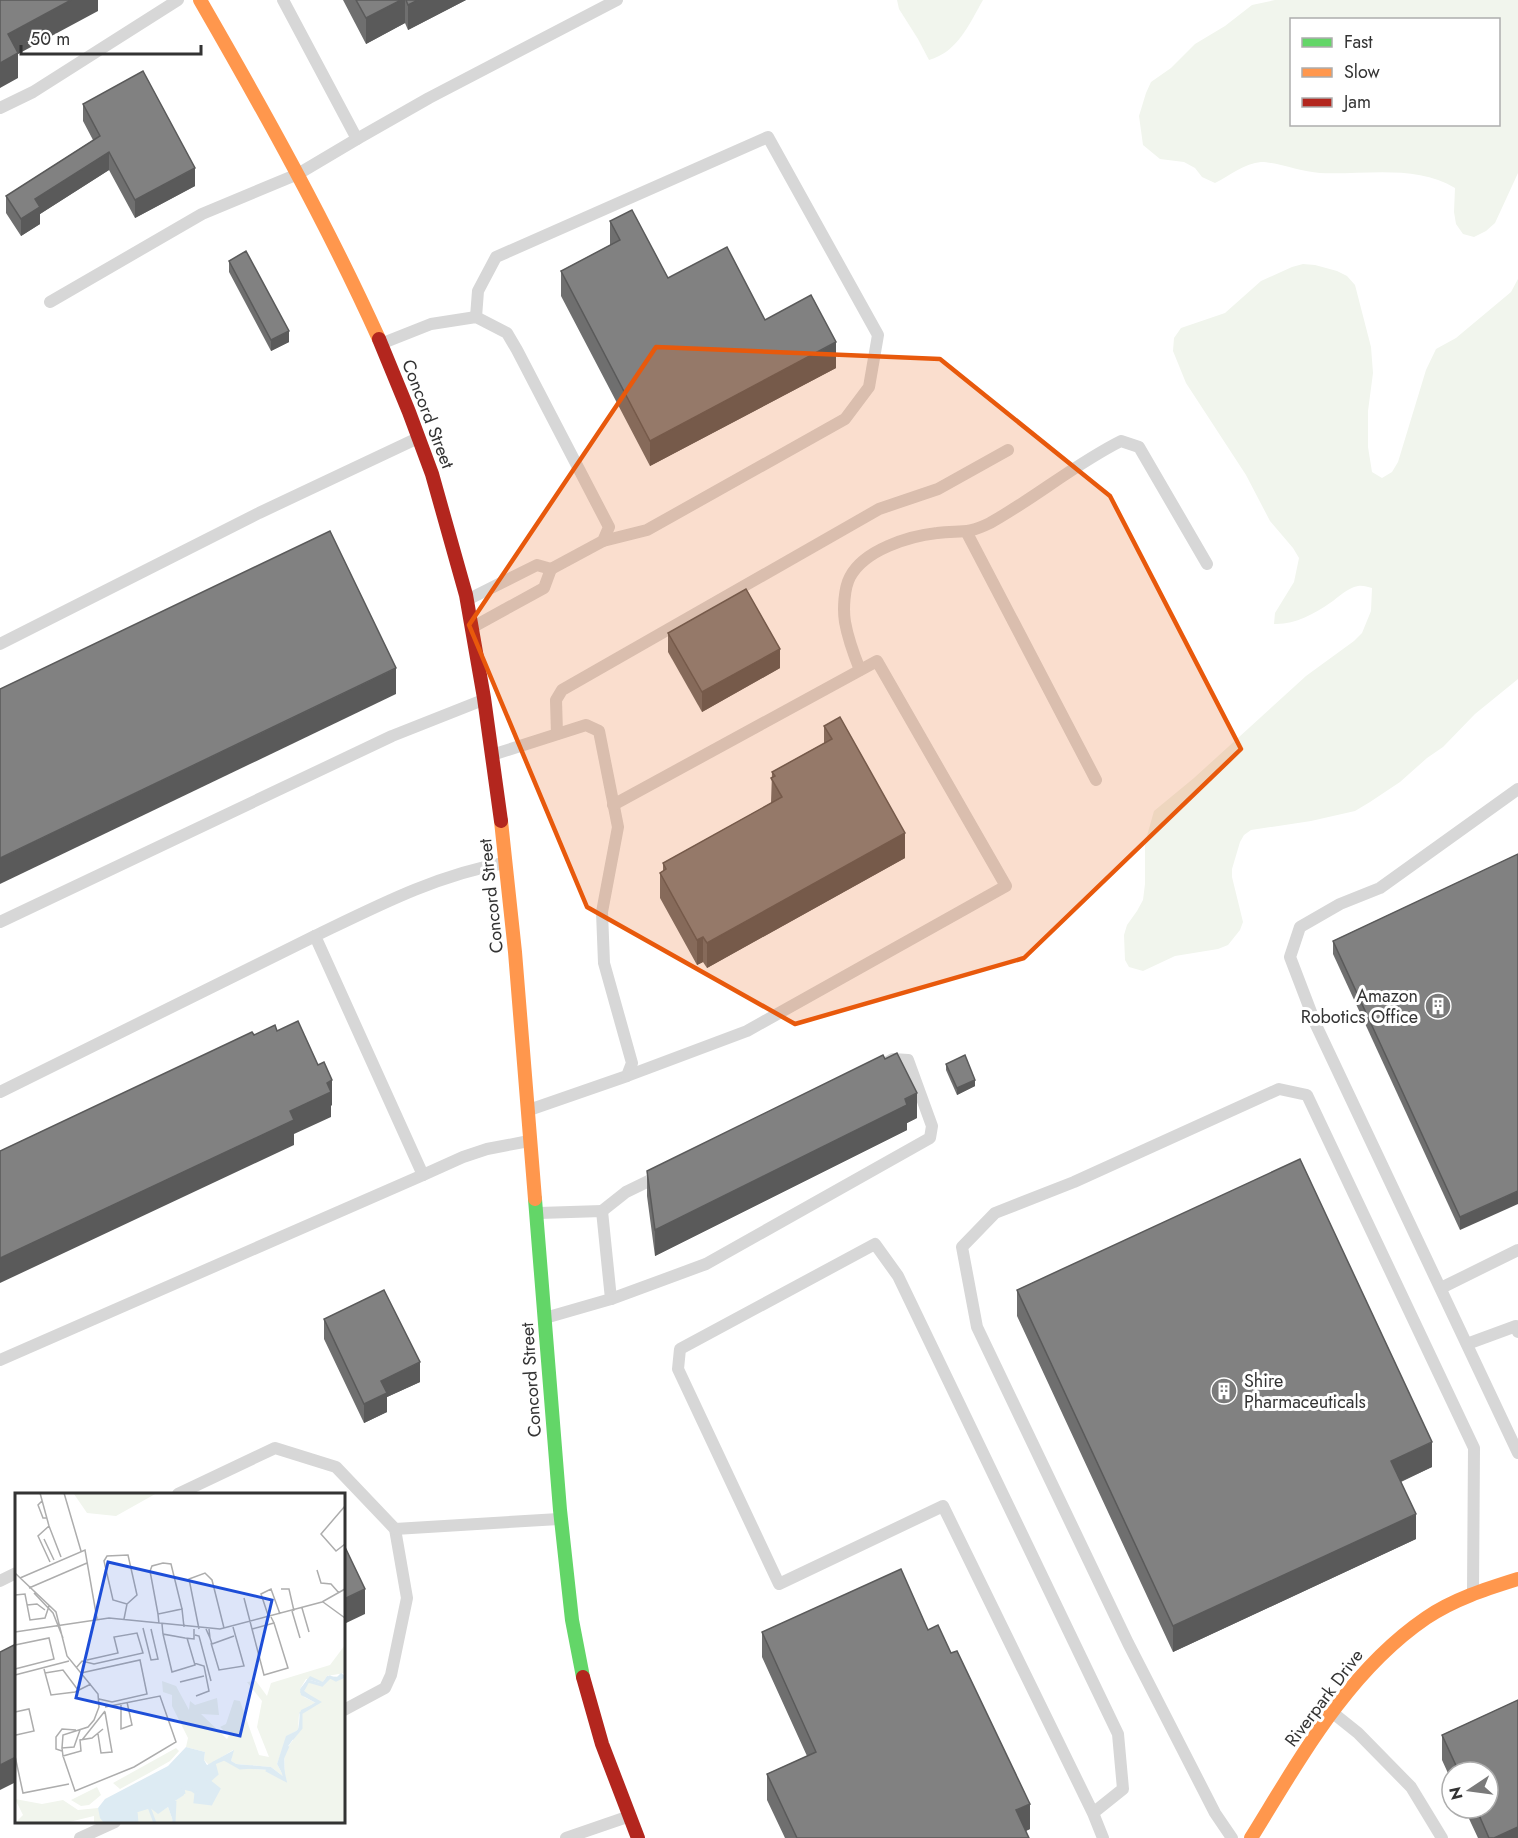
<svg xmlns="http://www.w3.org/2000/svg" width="1518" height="1838" viewBox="0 0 1518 1838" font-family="Jost,sans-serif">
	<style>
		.green { fill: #f1f5ed; fill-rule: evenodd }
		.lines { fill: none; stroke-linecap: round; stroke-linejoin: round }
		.lane { stroke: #d7d7d7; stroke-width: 12 }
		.fast { stroke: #63d668; stroke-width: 14 }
		.slow { stroke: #ff974d; stroke-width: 14 }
		.jam { stroke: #b3261e; stroke-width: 14 }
		.wall { fill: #6f6f6f }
		.shaded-wall { fill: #5a5a5a }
		.building { fill: #818181; stroke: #5a5a5a; stroke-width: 1.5 }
		.marked { fill: #e8590c; fill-opacity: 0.2; stroke: #e8590c; stroke-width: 4.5; stroke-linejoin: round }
		.labels { text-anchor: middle; stroke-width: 6; stroke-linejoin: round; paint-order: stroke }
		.street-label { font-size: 18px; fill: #333; stroke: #fff }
		.poi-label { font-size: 18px; fill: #333; stroke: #fff; text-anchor: end }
		.inset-river { fill: none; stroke: #ddebf3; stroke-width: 3 }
		.inset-road { fill: none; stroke: #adadad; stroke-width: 1.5 }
		.view { fill: #1d4ed8; fill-opacity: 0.15; stroke: #1d4ed8; stroke-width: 3 }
		.inset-edge { fill: none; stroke: #333; stroke-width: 3 }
	</style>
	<rect width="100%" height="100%" fill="#fff"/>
	<g class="green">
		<path d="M 897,0 L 983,0 C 969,24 958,52 929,60 L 918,39 L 899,9 Z"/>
		<path d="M 1275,0 L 1518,0 L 1518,173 L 1495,223 L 1486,231 L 1474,237 L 1463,234 L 1456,224 L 1454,212 L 1455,188 C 1416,164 1364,175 1320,173 C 1301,172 1277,162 1261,162 C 1245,163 1229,176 1215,183 L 1202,177 L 1195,168 L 1184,162 L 1160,159 L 1143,145 L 1139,116 L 1146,93 L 1151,82 L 1171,68 L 1195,44 L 1225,26 L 1252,5 ZM 1292,20 L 1498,20 L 1498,124 L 1292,124 Z"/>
		<path d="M 1303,264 L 1315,265 L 1337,271 L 1347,276 L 1355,285 L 1371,347 L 1373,373 L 1368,411 L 1368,447 L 1372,472 L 1382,478 L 1392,472 L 1398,462 L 1426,370 L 1436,349 L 1456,338 L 1511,292 L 1518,279 L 1518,679 L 1475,714 L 1443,747 L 1427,758 L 1400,782 L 1370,802 L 1355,811 L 1311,821 L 1251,830 L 1244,835 L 1240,842 L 1232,869 L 1232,877 L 1243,922 L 1240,930 L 1228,945 L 1218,949 L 1175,956 L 1143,971 L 1129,967 L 1125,960 L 1124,935 L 1127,925 L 1137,911 L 1143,900 L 1145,884 L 1145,843 L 1154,811 L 1194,778 L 1306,676 L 1354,641 L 1362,633 L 1371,611 L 1372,588 C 1367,587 1363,585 1358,586 C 1347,588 1339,597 1330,603 C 1314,614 1294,625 1274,624 L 1275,613 L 1294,582 L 1299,558 L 1293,548 L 1270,521 L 1246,475 L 1186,383 L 1173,351 L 1174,338 L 1181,328 L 1225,313 L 1261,281 L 1292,267 Z"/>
	</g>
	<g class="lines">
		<g class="lane">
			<path d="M 0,108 L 33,92 L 178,0"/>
			<path d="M 357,139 L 429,98 L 617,0"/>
			<path d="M 50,302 L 202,214 L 298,174 L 357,139 L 283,0"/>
			<path d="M 476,317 L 478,291 L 496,257 L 768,137 L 878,335 L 869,387 L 845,419 L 647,530 L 603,541"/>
			<path d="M 383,343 L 431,324 L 476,317 L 507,333 L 517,350 L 609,527 L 603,541 L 551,569"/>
			<path d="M 967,533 L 1096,780"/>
			<path d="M 469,599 L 537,565 L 551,569 L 544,588 L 473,627"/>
			<path d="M 0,644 L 259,513 L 418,438"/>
			<path d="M 860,670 C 854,655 848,639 845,622 C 843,610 844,588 850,577 C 864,550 909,536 937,533 C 960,530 966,535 990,523 C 1035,498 1075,464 1121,441 L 1139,447 L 1207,564"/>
			<path d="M 557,734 L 556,700 L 562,690 L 879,509 L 938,489 L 1008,450"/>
			<path d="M 495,754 L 586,725 L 599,731 L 618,827 L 602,912 L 604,963 L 632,1063 L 627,1076 L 529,1110"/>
			<path d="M 1518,789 L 1380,888 L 1340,904 L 1300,927 L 1290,957 L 1316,1025 L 1518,1453"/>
			<path d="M 613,805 L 877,661 L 1006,886 L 747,1031 L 627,1076"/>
			<path d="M 504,863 C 437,875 377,906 315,936 L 423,1175 L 463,1157 L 487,1149 L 529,1141"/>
			<path d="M 0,922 L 392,736 L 483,700"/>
			<path d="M 0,1092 L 315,936"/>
			<path d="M 602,1211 L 626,1192 L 661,1175"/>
			<path d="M 539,1213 L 602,1211 L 611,1299 L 545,1318"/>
			<path d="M 1441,1288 L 1518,1250"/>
			<path d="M 611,1299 L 706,1264 L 930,1138 L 932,1126 L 908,1060 L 893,1059 L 886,1063"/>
			<path d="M 1467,1344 L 1516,1326 L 1518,1332"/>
			<path d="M 0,1360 L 423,1175"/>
			<path d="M 178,1494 L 275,1448 L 336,1467 L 395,1529 L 407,1598 L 391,1675 L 385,1688 L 344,1710"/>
			<path d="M 395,1529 L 559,1519"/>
			<path d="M 0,1581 L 16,1573"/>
			<path d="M 1333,1713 L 1358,1733 L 1411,1787 L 1442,1838"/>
			<path d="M 1093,1813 L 1123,1789 L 1118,1734 L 898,1276 L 875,1244 L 680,1349 L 678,1369 L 779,1584 L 943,1506 L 1093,1813 L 1103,1838"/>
			<path d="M 80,1838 L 115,1822"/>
			<path d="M 566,1838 L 627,1817"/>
			<path d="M 1232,1838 L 1215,1813 L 1128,1643 L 977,1327 L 962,1247 L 995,1213 L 1074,1182 L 1279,1089 L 1307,1095 L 1474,1448 L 1473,1591"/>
		</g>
		<path class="fast" d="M 535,1199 L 560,1510 L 572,1620 L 583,1677"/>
		<g class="slow">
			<path d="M 200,0 C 264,111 326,222 379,339"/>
			<path d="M 501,821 L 515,952 L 535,1199"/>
			<path d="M 1251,1838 C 1300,1759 1347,1672 1426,1618 C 1454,1599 1486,1589 1518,1579"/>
		</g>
		<g class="jam">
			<path d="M 379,339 L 409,412 L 432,474 L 466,595 L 484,698 L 501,821"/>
			<path d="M 583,1677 L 602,1744 L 638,1838"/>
		</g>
	</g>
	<g class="wall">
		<path d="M 343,0 L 466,0 L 408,30 L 405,23 L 366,44 Z"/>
		<path d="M 83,104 L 195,186 L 135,218 L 109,170 L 40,214 L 40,224 L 21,236 L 6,213 L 6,196 L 93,140 L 83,121 Z"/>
		<path d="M 610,221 L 668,278 L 765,320 L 836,368 L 650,466 L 561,296 L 561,271 L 610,245 Z"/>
		<path d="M 229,261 L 289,342 L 271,351 L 229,272 Z"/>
		<path d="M 668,633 L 780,668 L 702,712 L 668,652 Z"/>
		<path d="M 824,726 L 905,858 L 707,968 L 703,962 L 697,965 L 660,898 L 660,873 L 663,871 L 663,863 L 771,803 L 772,772 L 824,743 Z"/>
		<path d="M 1518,854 L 1460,1230 L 1333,954 L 1333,941 Z"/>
		<path d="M 946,1064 L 975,1086 L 957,1095 L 946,1070 Z"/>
		<path d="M 917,1118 L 907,1123 L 907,1130 L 655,1256 L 647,1196 L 647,1171 Z"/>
		<path d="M 1017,1290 L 1432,1467 L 1401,1482 L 1416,1539 L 1173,1652 L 1017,1316 Z"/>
		<path d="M 324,1319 L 420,1382 L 387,1397 L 387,1412 L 364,1423 L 324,1339 Z"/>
		<path d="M 928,1630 L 1030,1829 L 1025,1831 L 1029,1838 L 785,1838 L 767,1800 L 767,1774 L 807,1756 L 762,1657 L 762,1632 Z"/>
		<path d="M 1518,1700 L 1518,1838 L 1478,1838 L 1464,1808 L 1488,1808 L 1488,1772 L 1452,1772 L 1452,1782 L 1442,1760 L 1442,1735 Z"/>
	</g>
	<g class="shaded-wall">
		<path d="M 71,0 L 98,0 L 98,11 L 18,54 L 18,78 L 0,88 L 0,63 L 8,34 Z"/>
		<path d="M 401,0 L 405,0 L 405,23 L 366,44 L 366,18 Z"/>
		<path d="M 418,0 L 466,0 L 408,30 L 408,5 Z"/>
		<path d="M 109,152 L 109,170 L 40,214 L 40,224 L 21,236 L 21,219 L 35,199 Z"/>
		<path d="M 195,168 L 195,186 L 135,218 L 135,200 Z"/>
		<path d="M 289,331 L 289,342 L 271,351 L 271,340 Z"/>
		<path d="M 836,342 L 836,368 L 650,466 L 650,441 Z"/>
		<path d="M 780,649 L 780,668 L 702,712 L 702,692 Z"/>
		<path d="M 396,668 L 396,694 L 0,884 L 0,858 Z"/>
		<path d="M 905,833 L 905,858 L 707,968 L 707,943 Z"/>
		<path d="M 703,937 L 703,962 L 697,965 L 697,940 Z"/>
		<path d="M 332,1080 L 332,1105 L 331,1106 L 331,1117 L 294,1134 L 294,1145 L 0,1283 L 0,1258 L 290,1111 L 327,1083 Z"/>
		<path d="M 975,1080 L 975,1086 L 957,1095 L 957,1088 Z"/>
		<path d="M 917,1093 L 917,1118 L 907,1123 L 907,1130 L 655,1256 L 655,1230 Z"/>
		<path d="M 1518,1191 L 1518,1204 L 1460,1230 L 1460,1217 Z"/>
		<path d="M 420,1362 L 420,1382 L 387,1397 L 387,1412 L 364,1423 L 364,1404 L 381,1381 Z"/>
		<path d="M 1432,1442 L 1432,1467 L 1391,1486 L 1391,1461 Z"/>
		<path d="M 1416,1514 L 1416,1539 L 1173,1652 L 1173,1626 Z"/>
		<path d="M 365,1589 L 365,1614 L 344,1624 L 344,1599 Z"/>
		<path d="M 16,1757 L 16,1782 L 0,1790 L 0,1765 Z"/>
		<path d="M 1030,1804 L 1030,1829 L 1016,1836 L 1016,1810 Z"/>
		<path d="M 1518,1827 L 1518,1838 L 1494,1838 Z"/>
	</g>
	<g class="building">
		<path d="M 0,0 L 71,0 L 8,34 L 18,53 L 0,63 Z"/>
		<path d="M 356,0 L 401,0 L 366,18 Z"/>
		<path d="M 406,0 L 418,0 L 408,5 Z"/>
		<path d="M 143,71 L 195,168 L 135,200 L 109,152 L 35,199 L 40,207 L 21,219 L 6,196 L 100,136 L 83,104 Z"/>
		<path d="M 632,210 L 668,278 L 727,247 L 765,320 L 811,295 L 836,342 L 650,441 L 561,271 L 620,240 L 610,221 Z"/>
		<path d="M 246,251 L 289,331 L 271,340 L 229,261 Z"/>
		<path d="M 330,531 L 396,668 L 0,858 L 0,689 Z"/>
		<path d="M 746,589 L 780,649 L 702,692 L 668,633 Z"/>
		<path d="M 840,717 L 905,833 L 707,943 L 703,937 L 697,940 L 660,873 L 666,869 L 663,863 L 782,797 L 771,778 L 775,776 L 772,772 L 832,739 L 824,726 Z"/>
		<path d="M 1518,854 L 1518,1191 L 1460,1217 L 1333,941 Z"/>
		<path d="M 298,1021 L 318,1065 L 324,1062 L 332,1080 L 327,1083 L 331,1092 L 290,1111 L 294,1120 L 0,1258 L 0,1151 L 252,1032 L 254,1035 L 275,1025 L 277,1031 Z"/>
		<path d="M 897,1053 L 917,1093 L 905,1099 L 907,1105 L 655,1230 L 647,1171 L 883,1055 L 885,1059 Z"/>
		<path d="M 965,1055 L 975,1080 L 957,1088 L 946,1064 Z"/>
		<path d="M 1300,1159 L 1432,1442 L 1391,1461 L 1416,1514 L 1173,1626 L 1017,1290 Z"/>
		<path d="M 384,1290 L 420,1362 L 381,1381 L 387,1393 L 364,1404 L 324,1319 Z"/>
		<path d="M 344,1545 L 365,1589 L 344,1599 Z"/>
		<path d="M 901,1569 L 928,1630 L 938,1625 L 951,1653 L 957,1651 L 1030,1804 L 1016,1810 L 1029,1838 L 797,1838 L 767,1774 L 816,1752 L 762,1632 Z"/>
		<path d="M 16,1644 L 16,1757 L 0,1765 L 0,1652 Z"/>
		<path d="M 1518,1700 L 1518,1827 L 1494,1838 L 1489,1838 L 1476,1808 L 1488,1808 L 1488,1772 L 1459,1772 L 1442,1735 Z"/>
	</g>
	<path class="marked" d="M 656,347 L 940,359 L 1110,496 L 1241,749 L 1024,958 L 795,1024 L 587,907 L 469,625 Z"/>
	<defs>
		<symbol id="building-disc" viewBox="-11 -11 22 22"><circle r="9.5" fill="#7a7a7a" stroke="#fff"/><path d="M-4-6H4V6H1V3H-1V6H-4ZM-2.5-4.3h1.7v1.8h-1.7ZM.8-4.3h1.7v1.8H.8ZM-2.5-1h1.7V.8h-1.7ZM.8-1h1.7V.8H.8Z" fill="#fff"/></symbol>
	</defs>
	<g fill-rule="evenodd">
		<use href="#building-disc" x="1423" y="991" width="30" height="30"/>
		<use href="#building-disc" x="1209" y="1376" width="30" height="30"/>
	</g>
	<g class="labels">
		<g class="street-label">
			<text transform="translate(428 414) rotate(69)" y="6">Concord Street</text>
			<text transform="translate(491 896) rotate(-96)" y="6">Concord Street</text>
			<text transform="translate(531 1380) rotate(-94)" y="6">Concord Street</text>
			<text transform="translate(1324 1698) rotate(-53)" y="6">Riverpark Drive</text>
		</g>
		<g class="poi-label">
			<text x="1418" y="1002">Amazon<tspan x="1418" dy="21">Robotics Office</tspan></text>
			<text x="1244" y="1387" text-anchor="start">Shire<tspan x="1244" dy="21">Pharmaceuticals</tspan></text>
		</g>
	</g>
	<g transform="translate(15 1493)">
		<rect width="330" height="330" fill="#fff"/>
		<path d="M 142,0 L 101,23 L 72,20 L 59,1 ZM 330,152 L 330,180 L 312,183 L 308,189 L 291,186 L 285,196 L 289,204 L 301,210 L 284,221 L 283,237 L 272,243 L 262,271 L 269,284 L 256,274 L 221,271 L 216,268 L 218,257 L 194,272 L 189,267 L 190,259 L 171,254 L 173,245 L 157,213 L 157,202 L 148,199 L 147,188 L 161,193 L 174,217 L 175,208 L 180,212 L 202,205 L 204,222 L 186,221 L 212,246 L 214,242 L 205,234 L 211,231 L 219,207 L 225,208 L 244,262 L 254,264 L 242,234 L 247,208 L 232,189 L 241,188 L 252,203 L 256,190 L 315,172 ZM 330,183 L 330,330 L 122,330 L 121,318 L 134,314 L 145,319 L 153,314 L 158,328 L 160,308 L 167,303 L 168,295 L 180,298 L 184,311 L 196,311 L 204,296 L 194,288 L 200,284 L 199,270 L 208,266 L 225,275 L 253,277 L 270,287 L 269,259 L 284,239 L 286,220 L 303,209 L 290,202 L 289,194 L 295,187 L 307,192 L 315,184 ZM 161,255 L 164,258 L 155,268 L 134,280 L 105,296 L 98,290 ZM 82,294 L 86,302 L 74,312 L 66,313 L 56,307 ZM 0,306 L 27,311 L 48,307 L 63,317 L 83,315 L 90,330 L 79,330 L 79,323 L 50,330 L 0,330 L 8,322 Z" fill="#f1f5ed"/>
		<path d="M 326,180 L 330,183 L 321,187 L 315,184 L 308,191 L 295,187 L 288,197 L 303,209 L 286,220 L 286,235 L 269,259 L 270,287 L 253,277 L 225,275 L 208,266 L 199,270 L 202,281 L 194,288 L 204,296 L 196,311 L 180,309 L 180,299 L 168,295 L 169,302 L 160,308 L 158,328 L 153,314 L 143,321 L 134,314 L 121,318 L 122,330 L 89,330 L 85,325 L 83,315 L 90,306 L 153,273 L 171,254 L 190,259 L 189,267 L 192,272 L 219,257 L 216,268 L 221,271 L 256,274 L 269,284 L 262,271 L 271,243 L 283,237 L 286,217 L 301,210 L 286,202 L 285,196 L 295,183 L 308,189 L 312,183 L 322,184 Z" fill="#ddebf3"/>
		<path class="inset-river" d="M 277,246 L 286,235 L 286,220 L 304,209 L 287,199 L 293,188 L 307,192 L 315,184 L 321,187 L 330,183M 251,277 L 270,287 L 266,269 L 273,253M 169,301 L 168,295 L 177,297 L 181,300 L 180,309 L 196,311 L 204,296 L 194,288 L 202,281 L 199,270 L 209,266 L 225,275 L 238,274M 122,330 L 121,318 L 134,314 L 140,330M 159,330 L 160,308"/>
		<path class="inset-road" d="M 25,0 L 34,33M 49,0 L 66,58M 27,8 L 23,12 L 28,25 L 32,25M 330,13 L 306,41 L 321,58 L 330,51M 29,46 L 39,67M 35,69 L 23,43 L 34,33 L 46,64M 302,77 L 306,90 L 316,91 L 324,100M 0,80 L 41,119 L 52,163 L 83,201 L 84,214 L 79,227 L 73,234 L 48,242 L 47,255 L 59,254 L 65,237M 5,85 L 70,57 L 82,126M 14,95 L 72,70M 266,96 L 274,96 L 279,118M 19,100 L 38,120 L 48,145M 0,102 L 10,101 L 15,127 L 30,125 L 34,113M 229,105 L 237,136 L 259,130 L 256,124M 308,109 L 330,125M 12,112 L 22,111 L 30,117M 287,115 L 294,139M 277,118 L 285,145M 143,121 L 135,78 L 137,73 L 148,70 L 156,71 L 167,116M 254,125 L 246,101 L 256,96 L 265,121M 109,126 L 112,111 L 98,107 L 89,68 L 92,63 L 113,62 L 122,102 L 112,111M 144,131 L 143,121 L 167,116 L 169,134M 147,131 L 148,141 L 170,145 L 179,146 L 179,136M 128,135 L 136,167 L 143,166 L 136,136M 184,136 L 174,86 L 190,80 L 197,87 L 209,135M 191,136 L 195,145 L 194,136M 237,136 L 249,182 L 273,175 L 259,130M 0,139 L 94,125 L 205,136 L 307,109 L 330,96M 148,141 L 157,179 L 180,172 L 172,145M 180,142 L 184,143 L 196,188M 195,145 L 197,151 L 219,143M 196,150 L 204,177 L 229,173 L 218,134M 0,152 L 34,145 L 39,166 L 0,176M 179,170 L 189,173 L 194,198 L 181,203M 61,175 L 67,168 L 79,171 L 128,160 L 122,140 L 99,144 L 103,160 L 72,167M 29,176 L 36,202 L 60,199 L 76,191M 30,180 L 48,177 L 63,197M 66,180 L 125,167 L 132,201 L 97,209 L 84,206M 0,182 L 54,168M 165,189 L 189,183M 106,210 L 106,236 L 117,232 L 112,209M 0,219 L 14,216 L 19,238 L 1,242M 83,241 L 86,260 L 97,259 L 90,219M 67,247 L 90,218M 47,255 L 48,263 L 66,258 L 65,247 L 77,245 L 88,236M 47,258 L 41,256 L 41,244 L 47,236 L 61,237M 0,263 L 8,300 L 54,291M 48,263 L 60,298 L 119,274 L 161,249 L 145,203 L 90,214"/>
		<path class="view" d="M 93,69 L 257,107 L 225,243 L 61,205 Z"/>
		<rect width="330" height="330" class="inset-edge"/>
	</g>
	<rect x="1290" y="18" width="210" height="108" fill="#ffffff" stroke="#adadad" stroke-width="1.5"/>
	<rect x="1302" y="38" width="30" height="9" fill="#63d668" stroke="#adadad" stroke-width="1.5"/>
	<text x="1344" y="48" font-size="18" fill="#333333">Fast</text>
	<rect x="1302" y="68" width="30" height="9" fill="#ff974d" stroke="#adadad" stroke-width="1.5"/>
	<text x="1344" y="78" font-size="18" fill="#333333">Slow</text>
	<rect x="1302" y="98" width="30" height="9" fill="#b3261e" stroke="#adadad" stroke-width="1.5"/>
	<text x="1344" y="108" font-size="18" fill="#333333">Jam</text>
	<g transform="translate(1470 1790) rotate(257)"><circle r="28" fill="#ffffff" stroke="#adadad" stroke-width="1.5"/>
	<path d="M0-4.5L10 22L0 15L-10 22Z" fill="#7a7a7a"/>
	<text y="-9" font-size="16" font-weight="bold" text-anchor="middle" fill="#333333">N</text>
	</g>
	<path d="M21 45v9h180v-9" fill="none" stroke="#333333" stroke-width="3"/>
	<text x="30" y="45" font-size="18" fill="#333333" stroke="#ffffff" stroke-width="4.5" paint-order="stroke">50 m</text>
</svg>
